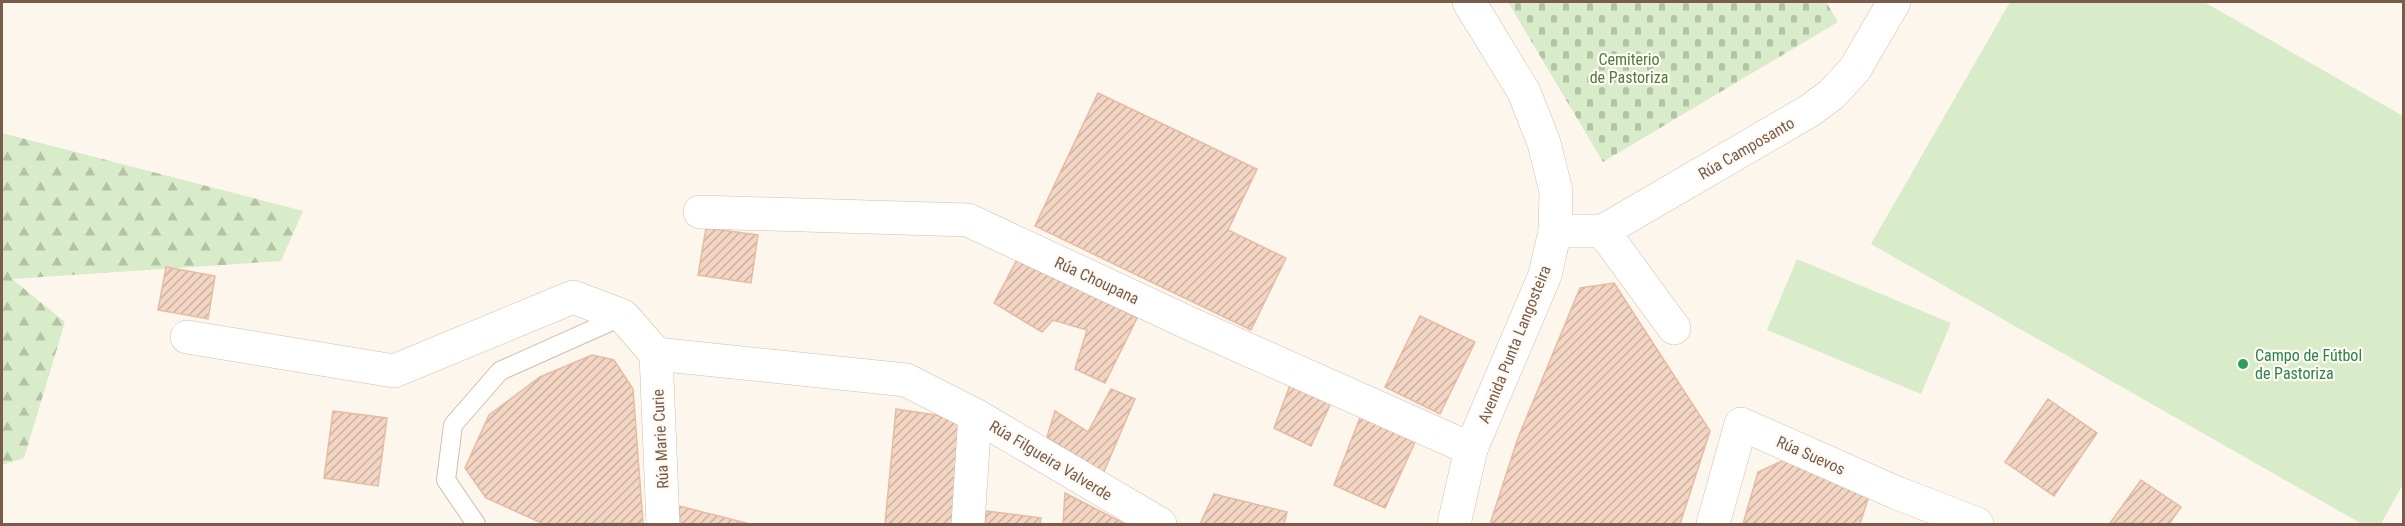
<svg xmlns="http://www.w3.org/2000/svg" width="2405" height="526" viewBox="0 0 2405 526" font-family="'Roboto Condensed',sans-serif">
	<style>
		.grass { fill: #d8ecc9 }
		.forest { fill: url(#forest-firs) }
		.cemetery { fill: url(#cemetery-stones) }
		.building { fill: url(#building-hatch); stroke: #e6bba3; stroke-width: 1.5 }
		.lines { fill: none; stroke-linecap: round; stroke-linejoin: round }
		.service-casing { stroke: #d1beb0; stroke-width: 20 }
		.minor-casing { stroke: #d1beb0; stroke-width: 34 }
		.tertiary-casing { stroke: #d1beb0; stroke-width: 34 }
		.service { stroke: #fff; stroke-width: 18 }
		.minor { stroke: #fff; stroke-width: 33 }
		.tertiary { stroke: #fff; stroke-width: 33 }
		.leisure-dot { fill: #2e9e5b; stroke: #fffaf3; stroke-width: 2 }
		.labels { text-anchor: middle; stroke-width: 4.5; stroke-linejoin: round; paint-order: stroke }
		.park-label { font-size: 16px; fill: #537a41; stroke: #fffaf3 }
		.street-label { font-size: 16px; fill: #7a5c4d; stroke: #fffaf3 }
		.leisure-label { font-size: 16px; fill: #27864d; stroke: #fffaf3; text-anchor: start }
	</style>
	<defs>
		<pattern id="forest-firs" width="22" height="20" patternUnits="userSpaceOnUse" patternTransform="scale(1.5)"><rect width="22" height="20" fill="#d8ecc9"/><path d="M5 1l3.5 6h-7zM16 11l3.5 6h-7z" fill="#b4c2a5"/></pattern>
		<pattern id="cemetery-stones" width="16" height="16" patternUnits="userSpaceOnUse" patternTransform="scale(1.5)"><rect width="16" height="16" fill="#d8ecc9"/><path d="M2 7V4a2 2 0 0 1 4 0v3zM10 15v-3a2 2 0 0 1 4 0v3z" fill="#b4c2a5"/></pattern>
		<pattern id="building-hatch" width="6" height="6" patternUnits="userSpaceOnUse" patternTransform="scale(1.5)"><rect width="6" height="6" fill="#f3d5c3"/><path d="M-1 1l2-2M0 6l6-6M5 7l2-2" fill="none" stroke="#cab0a1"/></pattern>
	</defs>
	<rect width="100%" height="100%" fill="#fdf6ec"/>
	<g class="grass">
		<path d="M 2010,2 L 2204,2 L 2403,116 L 2403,484 L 2381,524 L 2362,524 L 1871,244 Z"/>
		<path d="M 1797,259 L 1951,323 L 1921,394 L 1767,330 Z"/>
	</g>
	<path class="forest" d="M 2,133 L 303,211 L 281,261 L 12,279 L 65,322 L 24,458 L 2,465 Z"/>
	<path class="cemetery" d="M 1508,2 L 1826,2 L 1838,22 L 1603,162 Z"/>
	<g class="building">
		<path d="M 1098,93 L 1257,169 L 1228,230 L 1286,258 L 1251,330 L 1035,226 Z"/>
		<path d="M 706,228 L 758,235 L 751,283 L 698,275 Z"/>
		<path d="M 1019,256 L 1137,318 L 1105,383 L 1075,369 L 1087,330 L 1053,320 L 1042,332 L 994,303 Z"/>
		<path d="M 166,267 L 215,276 L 208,319 L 158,310 Z"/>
		<path d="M 1614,283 L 1710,431 L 1680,524 L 1490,524 L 1518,438 L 1580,288 Z"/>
		<path d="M 1420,316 L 1475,342 L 1440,414 L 1385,387 Z"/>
		<path d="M 592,355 L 614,360 L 633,389 L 643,523 L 544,524 L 486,498 L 465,468 L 489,415 L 540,377 Z"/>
		<path d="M 1290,385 L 1331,403 L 1311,446 L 1274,428 Z"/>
		<path d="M 1111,389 L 1135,399 L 1103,474 L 1047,437 L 1055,411 L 1088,432 Z"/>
		<path d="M 2048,399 L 2097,433 L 2054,496 L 2005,462 Z"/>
		<path d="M 896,409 L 961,419 L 954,524 L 885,524 Z"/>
		<path d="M 333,411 L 387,418 L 378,486 L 324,478 Z"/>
		<path d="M 1361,415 L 1415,442 L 1385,508 L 1334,485 Z"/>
		<path d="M 1793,456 L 1871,489 L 1860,524 L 1743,524 L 1758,472 Z"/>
		<path d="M 2141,480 L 2181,507 L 2169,524 L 2110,523 Z"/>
		<path d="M 1065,493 L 1125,524 L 1063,524 Z"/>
		<path d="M 1214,494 L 1287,512 L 1284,524 L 1200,524 Z"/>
		<path d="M 679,506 L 750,524 L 680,524 Z"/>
		<path d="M 986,511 L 1041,518 L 1040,524 L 985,524 Z"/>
	</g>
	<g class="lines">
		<defs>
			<path id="service" d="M 476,524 L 446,480 L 453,425 L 500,371 L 623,316"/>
			<g id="minor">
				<path d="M 700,212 L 968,220 L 1195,326 L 1471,449"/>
				<path d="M 1555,231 L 1603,231 L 1809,111 L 1832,94 L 1855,69 L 1894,2"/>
				<path d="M 1603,231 L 1674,328"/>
				<path d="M 187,337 L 394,371 L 573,297 L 623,316 L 656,354 L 906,380 L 975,415"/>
				<path d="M 656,354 L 663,524"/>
				<path d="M 968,524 L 975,415 L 1160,524"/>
				<path d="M 1713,524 L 1741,424 L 1897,493 L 1977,524"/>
			</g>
			<path id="tertiary" d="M 1454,524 L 1471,449 L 1545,275 L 1555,231 L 1556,191 L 1544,143 L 1524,92 L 1469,2"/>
		</defs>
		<use href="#service" class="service-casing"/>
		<use href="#minor" class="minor-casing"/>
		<use href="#tertiary" class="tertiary-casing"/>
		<use href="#service" class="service"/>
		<use href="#minor" class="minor"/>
		<use href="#tertiary" class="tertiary"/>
	</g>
	<circle class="leisure-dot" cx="2243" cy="364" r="6"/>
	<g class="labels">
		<g class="park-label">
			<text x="1629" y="65">Cemiterio<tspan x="1629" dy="18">de Pastoriza</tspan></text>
		</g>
		<g class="street-label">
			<text transform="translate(1746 148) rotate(-30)" y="6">Rúa Camposanto</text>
			<text transform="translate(1097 280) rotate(25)" y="6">Rúa Choupana</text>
			<text transform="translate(1514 344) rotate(-68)" y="6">Avenida Punta Langosteira</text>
			<text transform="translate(660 439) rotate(-93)" y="6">Rúa Marie Curie</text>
			<text transform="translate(1811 455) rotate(24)" y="6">Rúa Suevos</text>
			<text transform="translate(1051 460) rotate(31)" y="6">Rúa Filgueira Valverde</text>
		</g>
		<g class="leisure-label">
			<text x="2255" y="361">Campo de Fútbol<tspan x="2255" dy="18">de Pastoriza</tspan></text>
		</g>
	</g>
	<rect width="2405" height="526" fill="none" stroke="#7a5c4d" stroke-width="6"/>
</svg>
